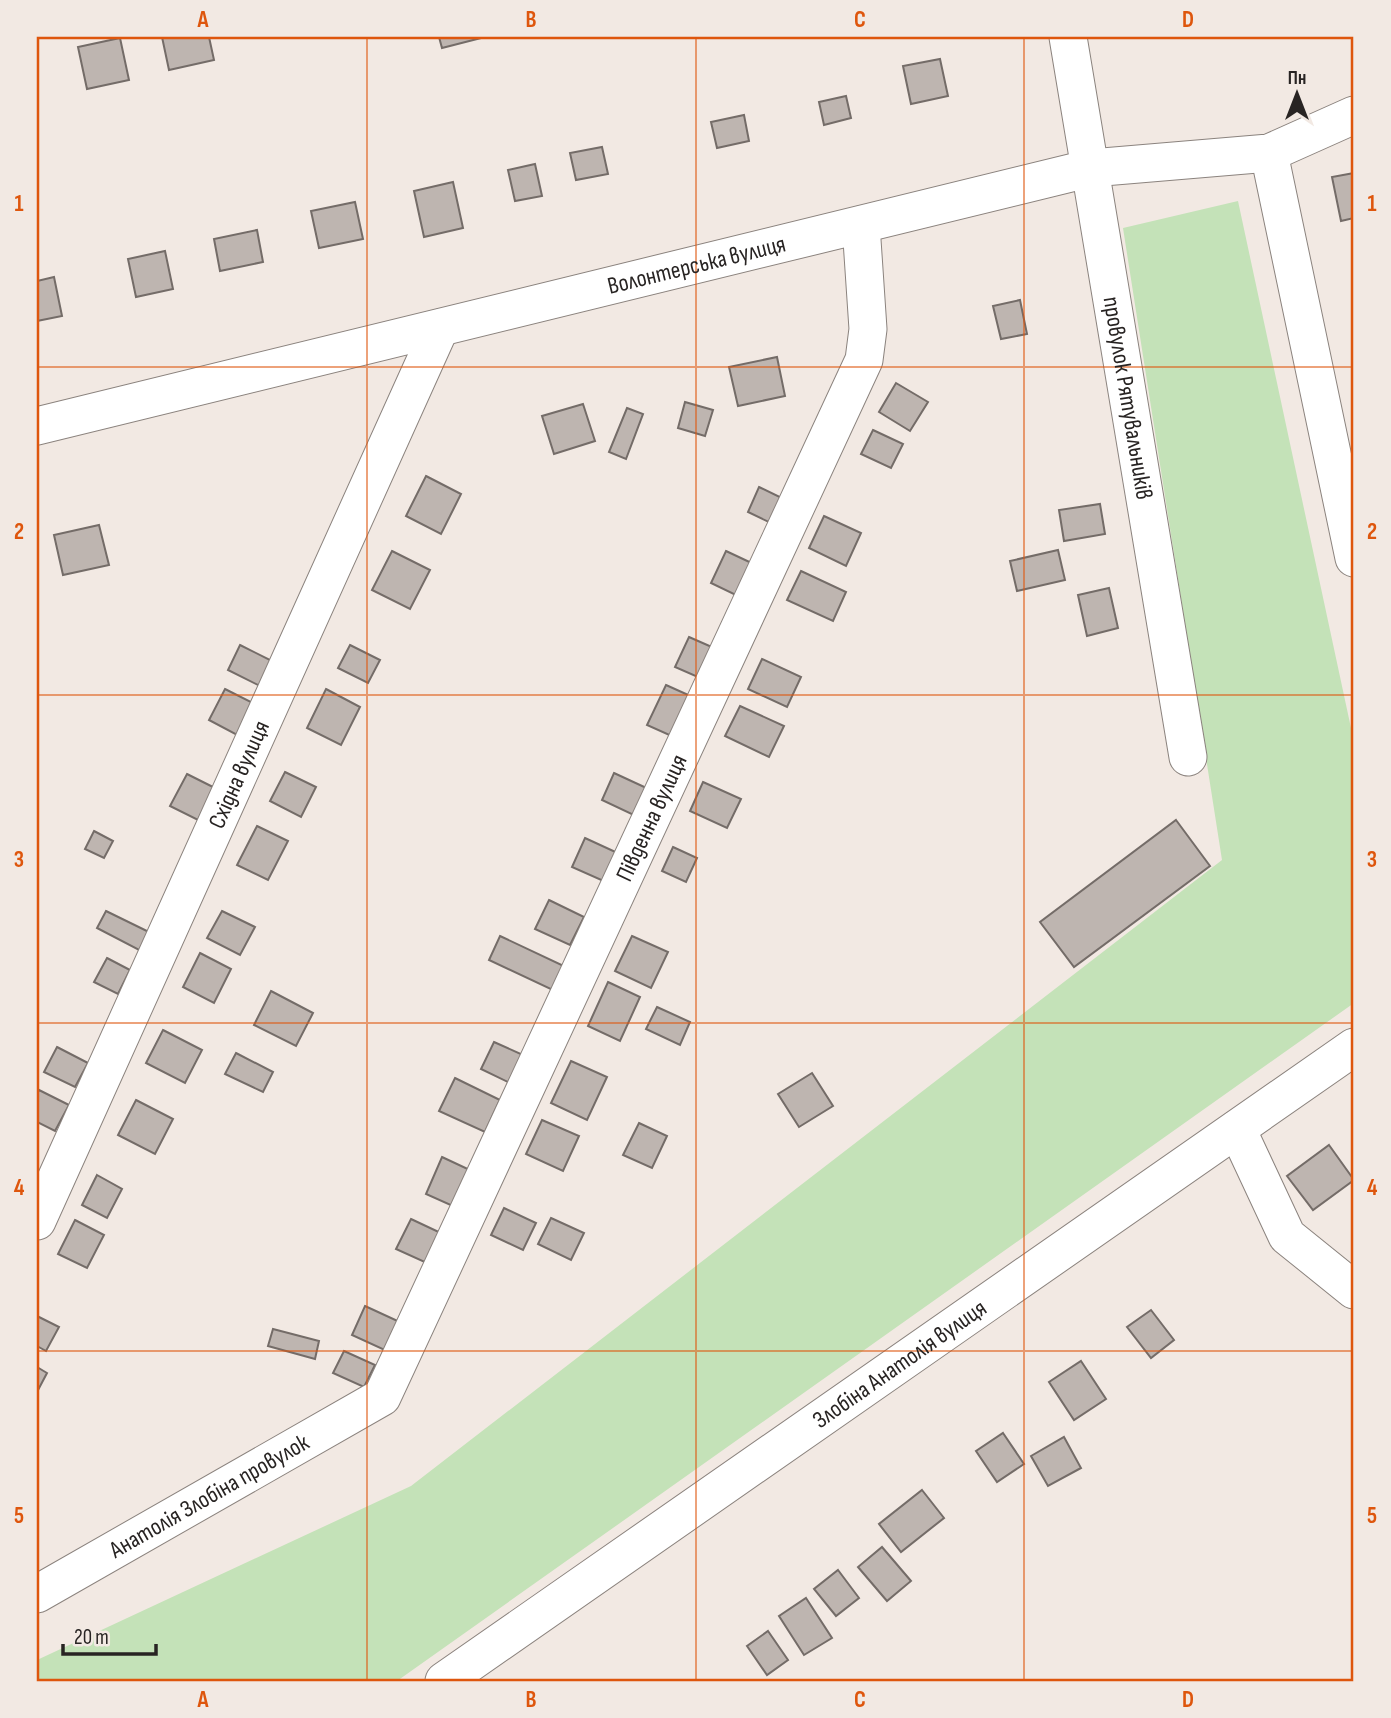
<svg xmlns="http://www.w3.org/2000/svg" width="1391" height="1718" viewBox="0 0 1391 1718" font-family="'Sofia Sans Condensed',sans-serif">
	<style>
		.green { fill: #c4e2b8 }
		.building { fill: #beb5b0; stroke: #746c68; stroke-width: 2 }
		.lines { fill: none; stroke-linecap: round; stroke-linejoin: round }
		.street-casing { stroke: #8b837e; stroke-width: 39 }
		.street { stroke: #fff; stroke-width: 37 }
		.grid { fill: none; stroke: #de560d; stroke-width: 2; stroke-opacity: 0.55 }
		.labels { text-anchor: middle; stroke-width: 5; stroke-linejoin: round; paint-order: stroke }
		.street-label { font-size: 24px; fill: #282423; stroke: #f2e9e3 }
		.neatline { fill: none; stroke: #de560d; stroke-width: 2.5 }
		.grid-label { font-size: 23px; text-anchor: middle; font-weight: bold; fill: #de560d }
	</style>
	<rect width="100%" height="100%" fill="#f2e9e3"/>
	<path class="green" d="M 1238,201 L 1354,742 L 1354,1003 L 397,1681 L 37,1681 L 37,1660 L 411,1486 L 1222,860 L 1123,228 Z"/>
	<g class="building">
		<path d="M 162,37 L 209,37 L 214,60 L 169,70 Z"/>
		<path d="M 439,37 L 485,37 L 442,48 Z"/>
		<path d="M 120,38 L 129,80 L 87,89 L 78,47 Z"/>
		<path d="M 940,59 L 948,96 L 911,104 L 903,66 Z"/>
		<path d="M 846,96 L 851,118 L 824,125 L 819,102 Z"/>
		<path d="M 744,115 L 749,141 L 717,148 L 711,122 Z"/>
		<path d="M 602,147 L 608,174 L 576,180 L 570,153 Z"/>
		<path d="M 535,164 L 542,196 L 515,201 L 508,170 Z"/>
		<path d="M 1354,173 L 1354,218 L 1341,221 L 1332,177 Z"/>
		<path d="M 453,182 L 463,228 L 424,237 L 414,191 Z"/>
		<path d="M 355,202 L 363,239 L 319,248 L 311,211 Z"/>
		<path d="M 257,230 L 263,262 L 220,271 L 214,239 Z"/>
		<path d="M 165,251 L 173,289 L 136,297 L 128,259 Z"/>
		<path d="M 54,277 L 62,316 L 37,321 L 37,281 Z"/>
		<path d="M 1020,300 L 1027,334 L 1001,339 L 993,306 Z"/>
		<path d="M 777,357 L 785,396 L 738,406 L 729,367 Z"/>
		<path d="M 896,383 L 928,402 L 910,431 L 879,412 Z"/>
		<path d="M 685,402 L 713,410 L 705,436 L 678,428 Z"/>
		<path d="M 583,404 L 595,441 L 554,454 L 542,416 Z"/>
		<path d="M 627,408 L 643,414 L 626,459 L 609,452 Z"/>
		<path d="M 873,430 L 903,444 L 891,468 L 861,454 Z"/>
		<path d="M 426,476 L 461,494 L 441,534 L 406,516 Z"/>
		<path d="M 759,487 L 788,501 L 777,526 L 748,512 Z"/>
		<path d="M 1100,504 L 1105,534 L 1064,541 L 1059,510 Z"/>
		<path d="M 824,516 L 861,533 L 846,566 L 809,548 Z"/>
		<path d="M 99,525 L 109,565 L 63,575 L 54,535 Z"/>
		<path d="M 1058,550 L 1065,580 L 1017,591 L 1010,561 Z"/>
		<path d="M 392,551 L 430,570 L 410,609 L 372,590 Z"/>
		<path d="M 726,551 L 758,566 L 742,598 L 711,583 Z"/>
		<path d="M 801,571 L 846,592 L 833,621 L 787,600 Z"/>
		<path d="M 1109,588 L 1118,628 L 1087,636 L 1078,595 Z"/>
		<path d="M 689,637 L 721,651 L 707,681 L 675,667 Z"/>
		<path d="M 240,645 L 278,664 L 266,689 L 228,670 Z"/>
		<path d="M 350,645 L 380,660 L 368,683 L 338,668 Z"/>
		<path d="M 762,659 L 801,677 L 787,707 L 748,689 Z"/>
		<path d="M 666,685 L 695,698 L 676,738 L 647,725 Z"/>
		<path d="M 225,689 L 255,704 L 239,736 L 209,720 Z"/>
		<path d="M 326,689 L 360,707 L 341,745 L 307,728 Z"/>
		<path d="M 740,706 L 784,726 L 769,757 L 725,736 Z"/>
		<path d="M 285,772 L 316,787 L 301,817 L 270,801 Z"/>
		<path d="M 614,773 L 653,791 L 640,818 L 602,800 Z"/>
		<path d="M 187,774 L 215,788 L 198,820 L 170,806 Z"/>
		<path d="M 703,782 L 741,799 L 727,828 L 690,811 Z"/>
		<path d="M 1176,820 L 1210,866 L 1074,967 L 1040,922 Z"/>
		<path d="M 257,826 L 288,841 L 268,880 L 237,865 Z"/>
		<path d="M 94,831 L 113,841 L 104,858 L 85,849 Z"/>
		<path d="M 585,838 L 622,855 L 608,883 L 572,867 Z"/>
		<path d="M 673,847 L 697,858 L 686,882 L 662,871 Z"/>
		<path d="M 549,900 L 584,917 L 570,945 L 535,929 Z"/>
		<path d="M 106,911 L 151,933 L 141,951 L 97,928 Z"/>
		<path d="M 222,911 L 255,927 L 240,955 L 207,938 Z"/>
		<path d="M 500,936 L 568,968 L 557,992 L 489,960 Z"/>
		<path d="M 632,936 L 668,952 L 651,988 L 615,971 Z"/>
		<path d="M 200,953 L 231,969 L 214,1003 L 183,987 Z"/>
		<path d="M 107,958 L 130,970 L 118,994 L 94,982 Z"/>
		<path d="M 608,982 L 640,997 L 620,1041 L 588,1026 Z"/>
		<path d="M 271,991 L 313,1013 L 296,1046 L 254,1025 Z"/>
		<path d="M 657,1007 L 690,1022 L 680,1045 L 646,1029 Z"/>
		<path d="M 163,1030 L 202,1050 L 185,1083 L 146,1063 Z"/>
		<path d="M 494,1042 L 523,1055 L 510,1083 L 481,1069 Z"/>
		<path d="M 57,1047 L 88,1063 L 75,1087 L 44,1072 Z"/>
		<path d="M 236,1053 L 273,1072 L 263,1092 L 225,1074 Z"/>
		<path d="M 571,1061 L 607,1077 L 587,1120 L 551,1103 Z"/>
		<path d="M 812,1073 L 833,1106 L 799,1127 L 778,1094 Z"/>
		<path d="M 455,1078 L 500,1100 L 485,1132 L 439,1111 Z"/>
		<path d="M 39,1090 L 69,1105 L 55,1131 L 37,1122 L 37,1095 Z"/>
		<path d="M 136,1100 L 173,1119 L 155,1154 L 118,1135 Z"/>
		<path d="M 542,1120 L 579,1136 L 563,1171 L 526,1154 Z"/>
		<path d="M 639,1123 L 667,1136 L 652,1168 L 623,1155 Z"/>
		<path d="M 1329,1145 L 1354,1180 L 1313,1210 L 1287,1176 Z"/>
		<path d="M 442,1157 L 472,1171 L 455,1207 L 426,1194 Z"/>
		<path d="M 97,1175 L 122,1189 L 107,1218 L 82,1205 Z"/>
		<path d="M 504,1208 L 536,1223 L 523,1250 L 491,1235 Z"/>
		<path d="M 551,1218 L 584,1233 L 571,1260 L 538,1244 Z"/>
		<path d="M 411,1219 L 443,1234 L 429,1264 L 396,1249 Z"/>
		<path d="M 75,1220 L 104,1235 L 87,1268 L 58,1254 Z"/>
		<path d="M 365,1306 L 402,1323 L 389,1352 L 352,1335 Z"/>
		<path d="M 1151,1310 L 1174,1340 L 1151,1358 L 1127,1327 Z"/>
		<path d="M 37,1316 L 59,1327 L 46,1351 L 37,1346 Z"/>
		<path d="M 273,1329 L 319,1341 L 315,1359 L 268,1346 Z"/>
		<path d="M 344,1351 L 375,1365 L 364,1387 L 333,1373 Z"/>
		<path d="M 1081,1361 L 1106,1399 L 1074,1420 L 1049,1382 Z"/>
		<path d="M 37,1367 L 47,1373 L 37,1392 Z"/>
		<path d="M 1003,1433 L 1024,1464 L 997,1482 L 976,1451 Z"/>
		<path d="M 1064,1437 L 1081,1468 L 1048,1486 L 1031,1456 Z"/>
		<path d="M 922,1490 L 944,1518 L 901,1552 L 879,1524 Z"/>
		<path d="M 882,1547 L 911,1581 L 887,1601 L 858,1567 Z"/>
		<path d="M 838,1570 L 859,1598 L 836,1616 L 814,1589 Z"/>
		<path d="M 806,1598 L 832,1638 L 804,1655 L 779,1616 Z"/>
		<path d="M 768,1631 L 788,1660 L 767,1675 L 747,1646 Z"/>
	</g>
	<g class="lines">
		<defs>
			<g id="street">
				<path id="s1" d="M 1068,37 L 1188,757"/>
				<path d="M 1269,153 L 1354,558"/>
				<path id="s2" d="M 37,426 L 1091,168 L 1269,153 L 1354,115"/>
				<path d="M 1237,1129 L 1287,1236 L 1354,1290"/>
				<path id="s3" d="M 37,1221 L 440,328"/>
				<path id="s4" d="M 37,1594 L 382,1397 L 864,360 L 868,329 L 861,225"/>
				<path id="s5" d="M 444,1681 L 1354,1047"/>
			</g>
		</defs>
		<use href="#street" class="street-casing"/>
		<use href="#street" class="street"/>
	</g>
	<path class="grid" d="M 367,37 L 367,1681M 696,37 L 696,1681M 1024,37 L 1024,1681M 37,367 L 1354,367M 37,695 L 1354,695M 37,1023 L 1354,1023M 37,1351 L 1354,1351"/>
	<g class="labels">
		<g class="street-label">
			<text dy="8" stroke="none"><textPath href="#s2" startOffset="679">Волонтерська вулиця</textPath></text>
			<text dy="8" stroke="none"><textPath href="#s1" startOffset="366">провулок Рятувальників</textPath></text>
			<text dy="8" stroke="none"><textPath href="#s3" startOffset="490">Східна вулиця</textPath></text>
			<text dy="8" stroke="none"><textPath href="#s4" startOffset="1036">Південна вулиця</textPath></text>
			<text dy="8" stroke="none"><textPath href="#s5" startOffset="555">Злобіна Анатолія вулиця</textPath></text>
			<text dy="8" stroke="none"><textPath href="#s4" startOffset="198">Анатолія Злобіна провулок</textPath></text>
		</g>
	</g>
	<rect width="1391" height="1718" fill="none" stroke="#f2e9e3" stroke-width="77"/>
	<g transform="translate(1297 94)" stroke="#f2e9e3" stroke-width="5" paint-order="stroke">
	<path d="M0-5L12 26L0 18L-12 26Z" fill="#282423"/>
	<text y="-10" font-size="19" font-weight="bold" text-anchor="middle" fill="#282423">Пн</text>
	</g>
	<path d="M63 1644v10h93v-10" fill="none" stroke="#282423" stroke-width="3.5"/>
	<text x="74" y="1644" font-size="21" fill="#282423" stroke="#f2e9e3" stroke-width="5" paint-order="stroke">20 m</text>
	<rect x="38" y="38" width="1314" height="1642" class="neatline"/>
	<g class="grid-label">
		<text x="203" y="27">A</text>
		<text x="531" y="27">B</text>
		<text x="860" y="27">C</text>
		<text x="1188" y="27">D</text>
		<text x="19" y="211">1</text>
		<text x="1372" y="211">1</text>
		<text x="19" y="539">2</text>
		<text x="1372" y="539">2</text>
		<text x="19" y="867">3</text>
		<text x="1372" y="867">3</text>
		<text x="19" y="1195">4</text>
		<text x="1372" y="1195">4</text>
		<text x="19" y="1523">5</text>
		<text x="1372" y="1523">5</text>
		<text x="203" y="1707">A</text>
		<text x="531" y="1707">B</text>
		<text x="860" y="1707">C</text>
		<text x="1188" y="1707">D</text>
	</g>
</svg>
